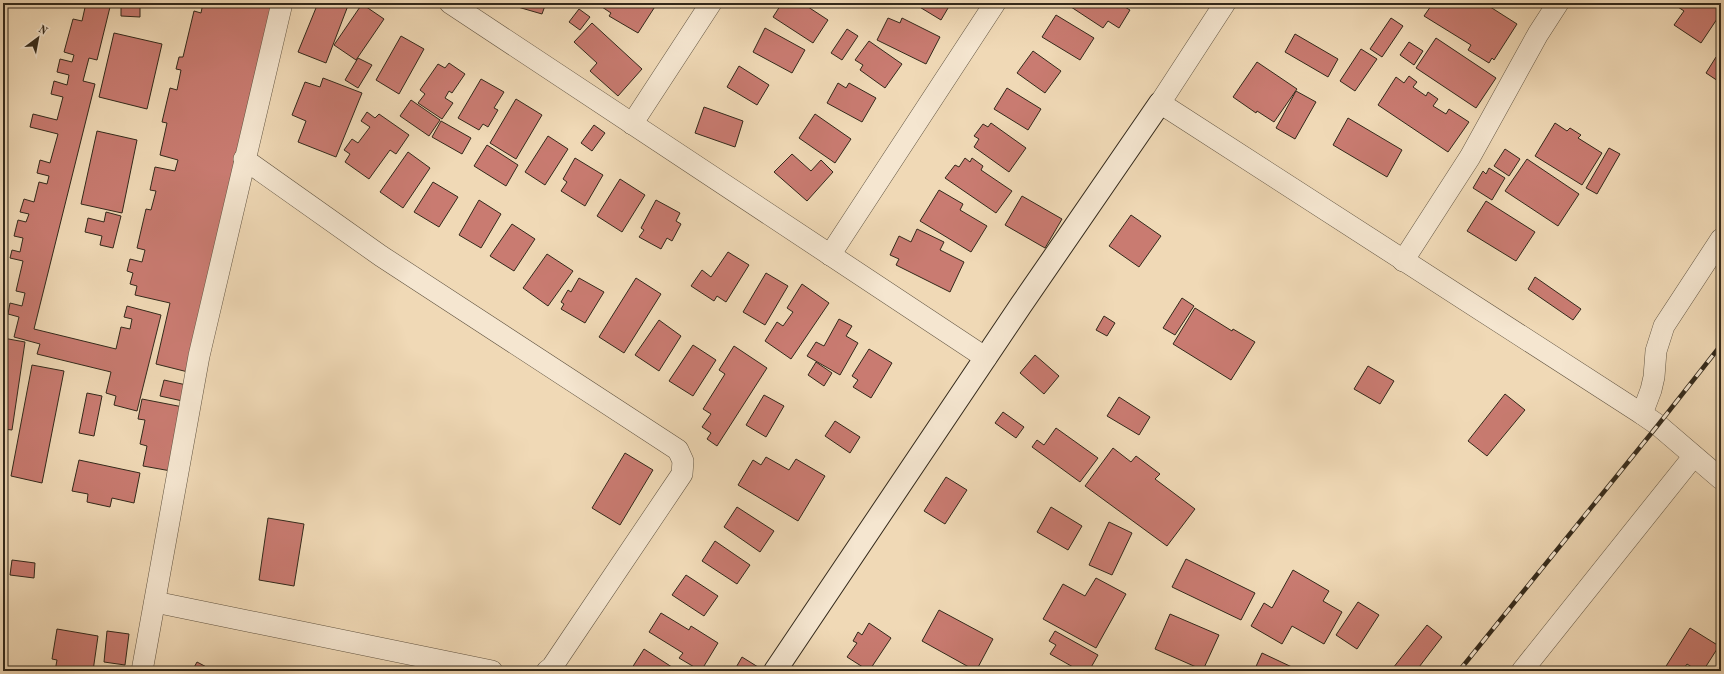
<svg xmlns="http://www.w3.org/2000/svg" width="1724" height="674" viewBox="0 0 1724 674" font-family="'Old Standard TT',serif">
	<style>
		.building { fill: #c97b71; stroke: #33291b }
		.lines { fill: none; stroke-linecap: round; stroke-linejoin: round }
		.street-casing { stroke: #625542; stroke-width: 22 }
		.secondary-casing { stroke: #33291b; stroke-width: 24 }
		.street { stroke: #f5e6d0; stroke-width: 21 }
		.secondary { stroke: #f5e6d0; stroke-width: 22 }
		.rail-casing { stroke: #33291b; stroke-width: 4.5 }
		.rail { stroke: #f5e6d0; stroke-width: 3; stroke-dasharray: 9; stroke-linecap: butt }
	</style>
	<rect width="100%" height="100%" fill="#f0d9b6"/>
	<filter id="stains"><feTurbulence type="fractalNoise" baseFrequency=".005" numOctaves="4"/><feColorMatrix values="0 0 0 0 .2 0 0 0 0 .09 0 0 0 0 .02 0 0 0 .5 -.17"/></filter>
	<radialGradient id="worn" r=".72"><stop offset=".6" stop-color="#630" stop-opacity="0"/><stop offset="1" stop-color="#630" stop-opacity=".3"/></radialGradient>
	<g class="building">
		<path d="M 86,3 L 111,3 L 97,60 L 89,58 L 83,81 L 95,84 L 34,329 L 116,349 L 121,327 L 130,329 L 132,319 L 124,317 L 127,306 L 161,315 L 137,411 L 114,405 L 116,396 L 106,393 L 111,372 L 37,354 L 40,344 L 14,337 L 19,317 L 8,314 L 10,303 L 22,306 L 25,293 L 16,291 L 23,261 L 10,258 L 12,250 L 20,252 L 23,238 L 14,236 L 18,220 L 26,222 L 29,214 L 20,212 L 24,199 L 34,202 L 39,182 L 47,184 L 49,176 L 37,173 L 40,160 L 50,163 L 58,134 L 30,127 L 33,114 L 57,120 L 63,97 L 51,94 L 54,81 L 67,85 L 69,75 L 57,72 L 60,59 L 72,62 L 74,55 L 64,52 L 73,19 L 82,21 Z"/>
		<path d="M 121,3 L 140,3 L 140,17 L 121,16 Z"/>
		<path d="M 203,3 L 273,3 L 188,372 L 156,364 L 170,303 L 135,295 L 137,286 L 130,284 L 133,273 L 127,271 L 130,259 L 142,262 L 145,250 L 137,248 L 146,209 L 151,210 L 156,191 L 150,190 L 155,167 L 175,171 L 178,160 L 160,155 L 167,123 L 162,122 L 170,88 L 177,90 L 181,70 L 176,69 L 179,57 L 183,57 L 194,11 L 201,13 Z"/>
		<path d="M 318,3 L 349,3 L 326,63 L 298,52 Z"/>
		<path d="M 504,3 L 546,3 L 542,14 Z"/>
		<path d="M 596,3 L 652,3 L 656,5 L 638,33 L 609,16 L 611,13 Z"/>
		<path d="M 782,3 L 802,3 L 828,20 L 813,43 L 773,17 Z"/>
		<path d="M 913,3 L 951,3 L 941,20 Z"/>
		<path d="M 1065,3 L 1113,3 L 1116,5 L 1118,3 L 1130,10 L 1119,28 L 1108,21 L 1103,28 Z"/>
		<path d="M 1433,3 L 1473,3 L 1478,6 L 1481,3 L 1484,3 L 1517,24 L 1494,60 L 1492,58 L 1489,63 L 1468,50 L 1471,45 L 1424,16 Z"/>
		<path d="M 1681,3 L 1721,4 L 1721,13 L 1701,43 L 1674,25 L 1684,11 L 1678,7 Z"/>
		<path d="M 362,4 L 384,19 L 356,60 L 334,45 Z"/>
		<path d="M 579,9 L 590,17 L 580,30 L 569,22 Z"/>
		<path d="M 1056,15 L 1094,38 L 1080,60 L 1042,37 Z"/>
		<path d="M 888,18 L 900,23 L 902,18 L 940,37 L 926,64 L 877,40 Z"/>
		<path d="M 1391,18 L 1403,26 L 1382,57 L 1370,49 Z"/>
		<path d="M 592,23 L 642,69 L 618,96 L 590,71 L 597,63 L 574,42 Z"/>
		<path d="M 765,28 L 805,50 L 792,73 L 753,52 Z"/>
		<path d="M 847,29 L 858,36 L 842,60 L 831,53 Z"/>
		<path d="M 114,33 L 162,44 L 147,109 L 99,97 Z"/>
		<path d="M 1295,34 L 1338,59 L 1328,77 L 1285,52 Z"/>
		<path d="M 401,36 L 424,49 L 399,94 L 376,80 Z"/>
		<path d="M 1436,38 L 1496,78 L 1476,108 L 1416,68 Z"/>
		<path d="M 869,41 L 902,64 L 885,88 L 860,70 L 863,65 L 855,60 Z"/>
		<path d="M 1409,42 L 1423,51 L 1414,65 L 1400,55 Z"/>
		<path d="M 1361,49 L 1377,59 L 1355,91 L 1340,81 Z"/>
		<path d="M 1033,51 L 1061,71 L 1045,93 L 1017,73 Z"/>
		<path d="M 1716,57 L 1721,61 L 1721,83 L 1706,73 Z"/>
		<path d="M 358,58 L 372,65 L 358,88 L 345,80 Z"/>
		<path d="M 1257,62 L 1297,89 L 1274,122 L 1257,111 L 1256,113 L 1233,97 Z"/>
		<path d="M 449,63 L 465,74 L 452,93 L 449,91 L 445,98 L 453,103 L 442,119 L 418,103 L 425,94 L 420,90 L 438,64 L 445,68 Z"/>
		<path d="M 739,66 L 769,85 L 757,105 L 727,87 Z"/>
		<path d="M 1409,76 L 1417,82 L 1413,87 L 1426,96 L 1428,92 L 1438,99 L 1433,106 L 1446,114 L 1449,109 L 1469,122 L 1448,152 L 1378,105 L 1396,77 L 1404,83 Z"/>
		<path d="M 323,78 L 362,93 L 336,157 L 298,142 L 306,121 L 292,115 L 305,82 L 320,87 Z"/>
		<path d="M 481,79 L 504,92 L 494,108 L 498,110 L 488,127 L 483,124 L 479,130 L 458,118 Z"/>
		<path d="M 838,83 L 846,88 L 849,83 L 876,98 L 862,122 L 827,103 Z"/>
		<path d="M 1007,88 L 1041,109 L 1028,130 L 994,109 Z"/>
		<path d="M 1296,91 L 1316,102 L 1295,139 L 1276,128 Z"/>
		<path d="M 516,99 L 542,115 L 516,159 L 490,143 Z"/>
		<path d="M 411,100 L 440,120 L 429,136 L 400,116 Z"/>
		<path d="M 704,107 L 743,121 L 735,147 L 695,133 Z"/>
		<path d="M 367,112 L 375,118 L 379,114 L 409,135 L 396,154 L 390,150 L 369,179 L 345,162 L 350,154 L 344,150 L 352,139 L 358,143 L 370,127 L 361,121 Z"/>
		<path d="M 815,114 L 851,139 L 835,163 L 799,138 Z"/>
		<path d="M 1348,118 L 1402,150 L 1387,177 L 1333,145 Z"/>
		<path d="M 441,121 L 471,138 L 462,154 L 432,137 Z"/>
		<path d="M 991,123 L 1026,148 L 1009,172 L 974,147 L 979,139 L 974,136 L 983,124 L 988,127 Z"/>
		<path d="M 1555,123 L 1567,131 L 1570,128 L 1581,135 L 1578,138 L 1602,153 L 1582,185 L 1535,156 Z"/>
		<path d="M 594,125 L 605,133 L 592,151 L 581,143 Z"/>
		<path d="M 97,131 L 137,140 L 122,213 L 81,204 Z"/>
		<path d="M 548,136 L 568,149 L 545,185 L 525,172 Z"/>
		<path d="M 487,145 L 518,165 L 506,186 L 474,166 Z"/>
		<path d="M 1609,148 L 1620,154 L 1597,194 L 1586,188 Z"/>
		<path d="M 1505,149 L 1520,159 L 1509,176 L 1494,166 Z"/>
		<path d="M 408,152 L 430,168 L 403,208 L 380,192 Z"/>
		<path d="M 792,154 L 811,171 L 821,160 L 833,172 L 807,201 L 774,172 Z"/>
		<path d="M 575,158 L 603,175 L 585,206 L 561,191 L 567,182 L 563,179 Z"/>
		<path d="M 965,158 L 970,162 L 972,158 L 983,166 L 981,170 L 1012,191 L 996,213 L 945,178 L 955,165 L 959,167 Z"/>
		<path d="M 1527,159 L 1579,194 L 1558,226 L 1505,191 Z"/>
		<path d="M 1489,168 L 1505,178 L 1492,200 L 1473,188 L 1483,171 L 1486,174 Z"/>
		<path d="M 620,179 L 645,195 L 622,232 L 597,216 Z"/>
		<path d="M 433,182 L 458,197 L 439,227 L 414,212 Z"/>
		<path d="M 939,190 L 963,204 L 960,210 L 987,226 L 971,252 L 920,221 Z"/>
		<path d="M 1022,196 L 1062,219 L 1045,248 L 1005,225 Z"/>
		<path d="M 479,200 L 501,214 L 481,248 L 459,235 Z"/>
		<path d="M 656,200 L 680,213 L 676,221 L 681,224 L 672,241 L 667,238 L 661,249 L 639,237 L 644,230 L 641,228 Z"/>
		<path d="M 1486,201 L 1535,232 L 1516,261 L 1467,231 Z"/>
		<path d="M 106,212 L 121,216 L 113,248 L 100,245 L 102,236 L 85,232 L 88,218 L 104,222 Z"/>
		<path d="M 1131,215 L 1161,236 L 1139,267 L 1109,246 Z"/>
		<path d="M 512,224 L 535,239 L 514,271 L 490,256 Z"/>
		<path d="M 917,229 L 944,242 L 940,250 L 964,262 L 950,292 L 896,265 L 899,259 L 890,255 L 899,236 L 911,242 Z"/>
		<path d="M 728,252 L 749,265 L 726,302 L 717,296 L 714,301 L 691,286 L 702,270 L 711,277 Z"/>
		<path d="M 547,254 L 573,271 L 548,306 L 523,288 Z"/>
		<path d="M 3,270 L 5,270 L 7,290 L 3,290 Z"/>
		<path d="M 766,273 L 788,286 L 765,325 L 743,312 Z"/>
		<path d="M 1535,277 L 1581,309 L 1573,320 L 1528,289 Z"/>
		<path d="M 579,278 L 604,292 L 585,323 L 561,309 L 564,304 L 561,302 L 568,290 L 571,292 Z"/>
		<path d="M 636,278 L 661,294 L 624,353 L 599,337 Z"/>
		<path d="M 802,284 L 829,303 L 791,359 L 765,341 L 777,322 L 783,326 L 793,312 L 787,308 Z"/>
		<path d="M 1182,298 L 1194,306 L 1175,335 L 1163,328 Z"/>
		<path d="M 1195,308 L 1232,331 L 1233,329 L 1255,342 L 1231,380 L 1173,344 Z"/>
		<path d="M 1104,316 L 1115,323 L 1107,336 L 1096,330 Z"/>
		<path d="M 839,319 L 852,326 L 846,336 L 858,343 L 840,375 L 807,356 L 816,342 L 824,346 Z"/>
		<path d="M 659,320 L 681,336 L 659,371 L 635,355 Z"/>
		<path d="M 3,338 L 25,342 L 12,430 L 3,429 Z"/>
		<path d="M 693,345 L 716,360 L 693,396 L 669,381 Z"/>
		<path d="M 734,346 L 767,368 L 717,446 L 707,439 L 711,433 L 702,427 L 711,414 L 703,409 L 725,374 L 719,370 Z"/>
		<path d="M 869,349 L 892,363 L 871,398 L 853,387 L 858,380 L 852,376 Z"/>
		<path d="M 1035,355 L 1059,376 L 1044,394 L 1020,373 Z"/>
		<path d="M 816,362 L 832,373 L 824,386 L 808,375 Z"/>
		<path d="M 32,365 L 64,371 L 42,483 L 11,476 Z"/>
		<path d="M 1368,366 L 1394,381 L 1380,404 L 1354,389 Z"/>
		<path d="M 164,380 L 191,386 L 187,402 L 160,396 Z"/>
		<path d="M 87,393 L 102,396 L 94,436 L 79,433 Z"/>
		<path d="M 1505,394 L 1525,410 L 1487,456 L 1468,441 Z"/>
		<path d="M 764,395 L 784,406 L 766,437 L 746,425 Z"/>
		<path d="M 1119,397 L 1150,417 L 1139,435 L 1107,416 Z"/>
		<path d="M 142,399 L 183,407 L 171,471 L 143,466 L 147,446 L 140,444 L 145,420 L 138,419 Z"/>
		<path d="M 1003,412 L 1024,427 L 1016,438 L 995,423 Z"/>
		<path d="M 835,421 L 860,437 L 850,453 L 825,436 Z"/>
		<path d="M 1056,428 L 1098,458 L 1080,482 L 1032,447 L 1037,440 L 1044,445 Z"/>
		<path d="M 1113,448 L 1131,462 L 1136,456 L 1160,474 L 1155,479 L 1195,509 L 1167,546 L 1085,486 Z"/>
		<path d="M 625,453 L 653,470 L 620,525 L 592,508 Z"/>
		<path d="M 766,457 L 789,470 L 796,459 L 825,476 L 798,521 L 738,485 L 753,460 L 761,465 Z"/>
		<path d="M 79,460 L 140,473 L 134,503 L 112,498 L 110,507 L 87,502 L 88,494 L 72,491 Z"/>
		<path d="M 946,477 L 967,490 L 945,524 L 924,511 Z"/>
		<path d="M 737,507 L 774,531 L 760,552 L 724,527 Z"/>
		<path d="M 1051,507 L 1082,526 L 1068,550 L 1037,532 Z"/>
		<path d="M 268,518 L 304,524 L 294,586 L 259,580 Z"/>
		<path d="M 1109,522 L 1132,533 L 1112,575 L 1089,565 Z"/>
		<path d="M 715,541 L 750,565 L 737,584 L 702,561 Z"/>
		<path d="M 1186,559 L 1255,593 L 1241,620 L 1172,587 Z"/>
		<path d="M 12,560 L 35,563 L 34,578 L 10,575 Z"/>
		<path d="M 1293,570 L 1329,591 L 1323,601 L 1342,612 L 1324,644 L 1292,626 L 1282,644 L 1251,626 L 1264,603 L 1272,608 Z"/>
		<path d="M 686,575 L 718,596 L 704,616 L 672,595 Z"/>
		<path d="M 1096,578 L 1126,594 L 1096,648 L 1043,619 L 1063,584 L 1085,596 Z"/>
		<path d="M 1358,602 L 1379,615 L 1357,649 L 1336,635 Z"/>
		<path d="M 939,610 L 993,639 L 976,671 L 922,641 Z"/>
		<path d="M 661,613 L 689,630 L 691,626 L 718,643 L 701,671 L 679,658 L 683,653 L 649,632 Z"/>
		<path d="M 1170,614 L 1219,635 L 1203,670 L 1155,649 Z"/>
		<path d="M 869,623 L 891,638 L 869,671 L 847,657 L 857,643 L 853,641 L 858,632 L 862,635 Z"/>
		<path d="M 1427,625 L 1442,637 L 1416,671 L 1397,671 L 1393,668 Z"/>
		<path d="M 1690,628 L 1719,646 L 1703,671 L 1698,671 L 1687,664 L 1682,671 L 1663,671 Z"/>
		<path d="M 57,629 L 98,636 L 93,671 L 55,671 L 57,660 L 52,659 Z"/>
		<path d="M 107,631 L 129,634 L 125,665 L 104,662 Z"/>
		<path d="M 1055,631 L 1098,655 L 1089,671 L 1080,671 L 1050,654 L 1056,645 L 1049,641 Z"/>
		<path d="M 644,649 L 678,671 L 630,671 Z"/>
		<path d="M 1262,653 L 1294,668 L 1293,671 L 1254,671 Z"/>
		<path d="M 742,657 L 758,667 L 755,671 L 734,671 Z"/>
		<path d="M 197,662 L 214,671 L 192,671 Z"/>
	</g>
	<g class="lines">
		<defs>
			<g id="street">
				<path d="M 450,3 L 986,358"/>
				<path d="M 1225,3 L 1160,103 L 1642,414 L 1658,425 L 1721,479"/>
				<path d="M 632,124 L 711,3"/>
				<path d="M 244,159 L 381,256 L 678,450 L 683,461 L 682,474 L 552,667 L 547,671"/>
				<path d="M 830,255 L 995,3"/>
				<path d="M 1403,261 L 1470,157 L 1538,34 L 1558,3"/>
				<path d="M 1642,414 L 1651,390 L 1654,377 L 1656,351 L 1664,326 L 1721,239"/>
				<path d="M 155,602 L 492,671"/>
				<path d="M 142,671 L 199,356 L 282,3"/>
				<path d="M 1522,671 L 1693,457"/>
			</g>
			<path id="secondary" d="M 775,671 L 1021,305 L 1160,103"/>
		</defs>
		<use href="#street" class="street-casing"/>
		<use href="#secondary" class="secondary-casing"/>
		<use href="#street" class="street"/>
		<use href="#secondary" class="secondary"/>
		<defs>
			<path id="rail" d="M 1459,671 L 1658,425 L 1721,345"/>
		</defs>
		<use href="#rail" class="rail-casing"/>
		<use href="#rail" class="rail"/>
	</g>
	<rect width="1724" height="674" fill="none" stroke="#f0d9b6" stroke-width="16"/>
	<rect x="4" y="4" width="1716" height="666" fill="none" stroke="#33291b" stroke-width="2"/>
	<rect x="8" y="8" width="1708" height="658" fill="none" stroke="#33291b"/>
	<g transform="translate(38 38) rotate(32)" stroke="#f5e6d0" stroke-width="3" paint-order="stroke">
	<path d="M0-3L7 15L0 10L-7 15Z" fill="#33291b"/>
	<text y="-6" font-size="11" font-weight="bold" text-anchor="middle" fill="#33291b">N</text>
	</g>
	<rect width="100%" height="100%" filter="url(#stains)"/>
	<rect width="100%" height="100%" fill="url(#worn)"/>
</svg>
